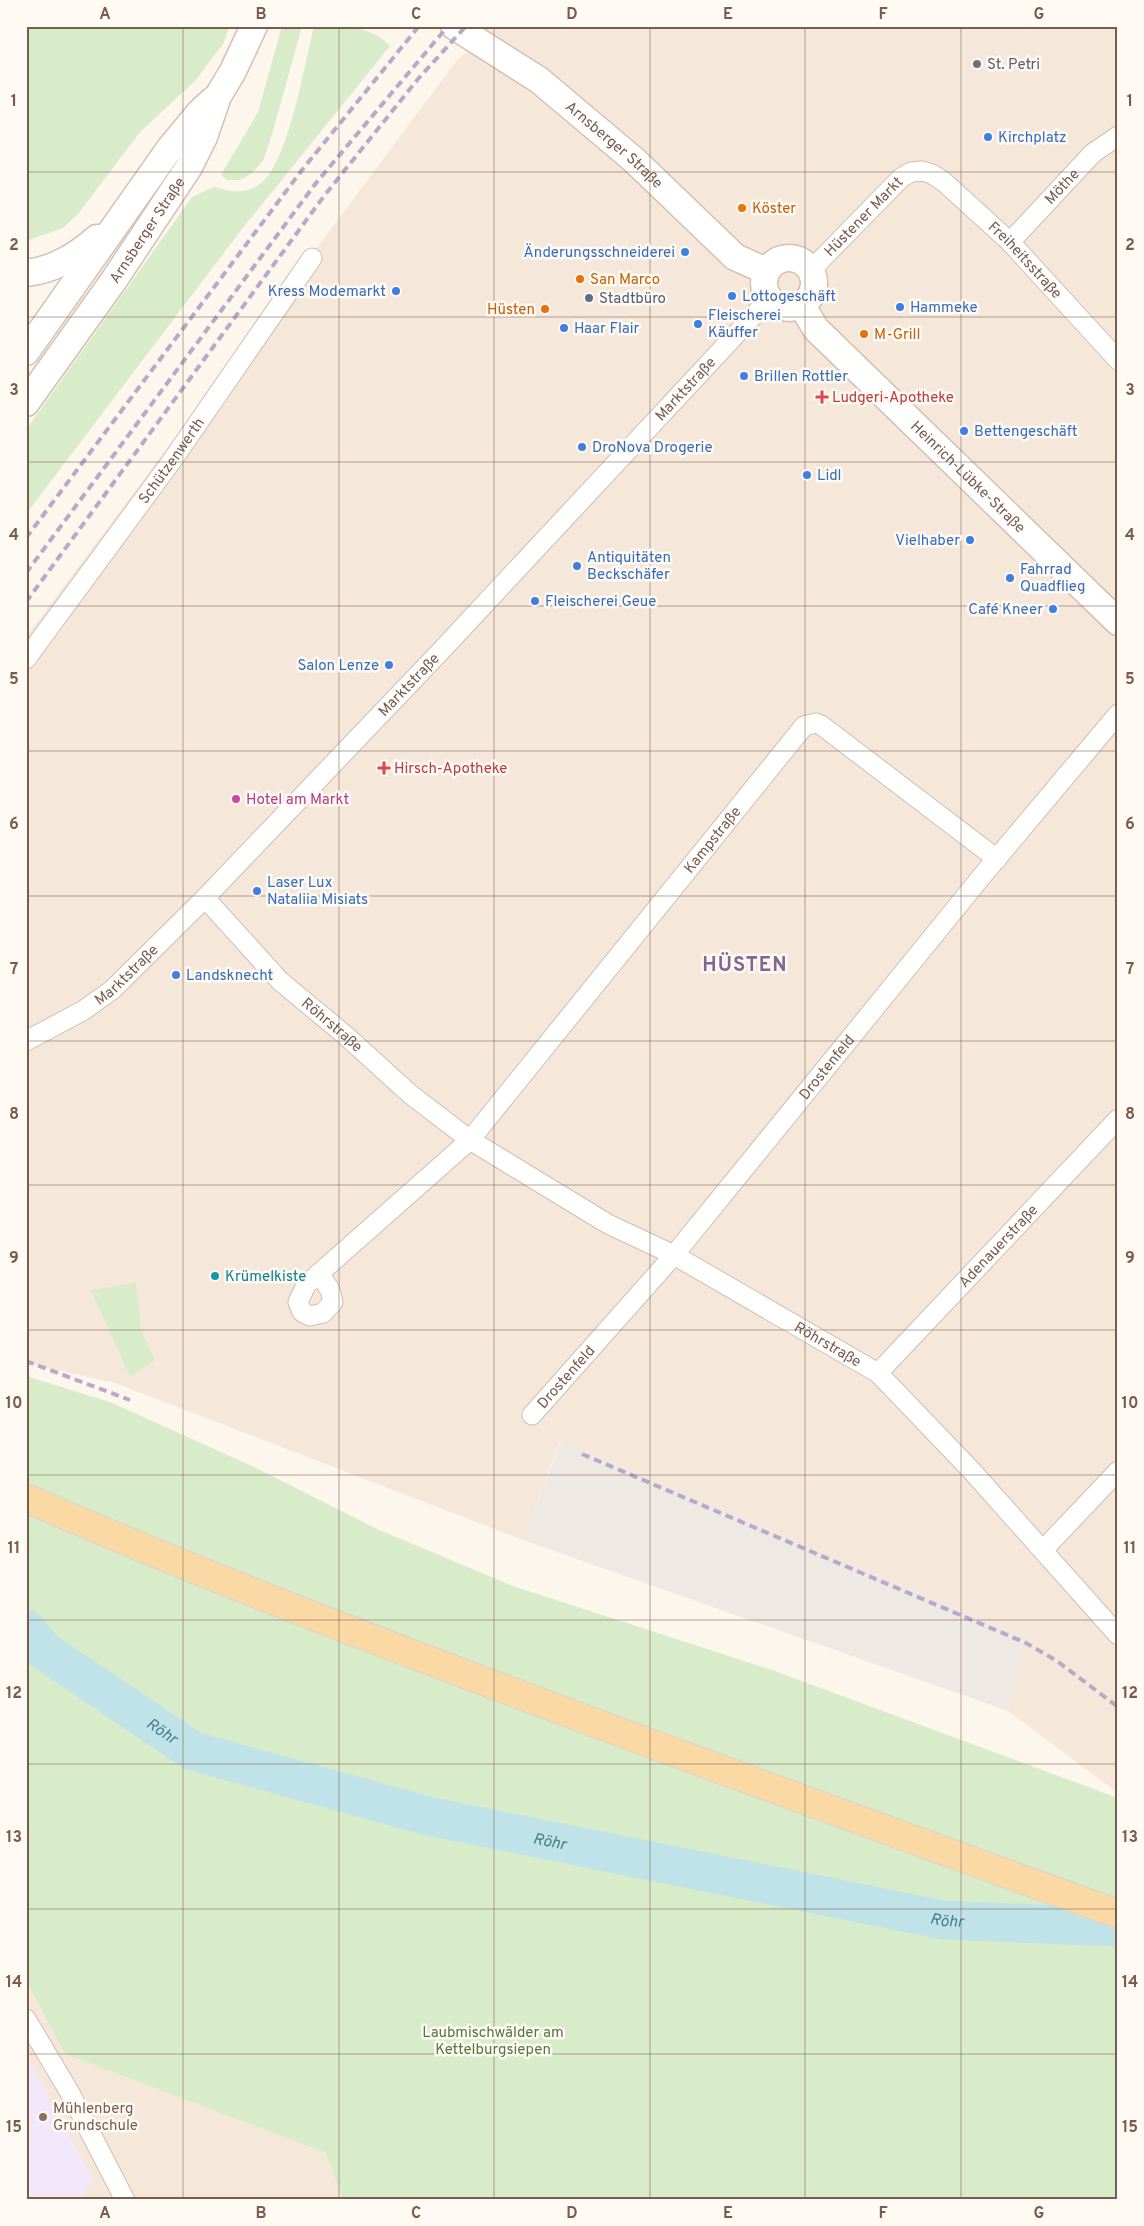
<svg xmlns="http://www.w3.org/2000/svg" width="1144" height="2226" font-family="Overpass,sans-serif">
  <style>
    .residential { fill: #f5e8da }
    .industrial { fill: #efe9e4 }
    .education { fill: #f3e8fa }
    .green { fill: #d8ecc9 }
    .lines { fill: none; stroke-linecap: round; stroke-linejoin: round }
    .river { stroke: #bfe3e8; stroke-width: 39 }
    .street-casing { stroke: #d1beb0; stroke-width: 21 }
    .secondary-casing { stroke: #d6c0b0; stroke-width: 29 }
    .primary-casing { stroke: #dad1cd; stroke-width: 30 }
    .street { stroke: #fff; stroke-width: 19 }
    .secondary { stroke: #fff; stroke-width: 26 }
    .primary { stroke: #fbd9a5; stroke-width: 28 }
    .rail { stroke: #b9a8c9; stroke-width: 4; stroke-dasharray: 8 5; stroke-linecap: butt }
    .grid { fill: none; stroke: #7a5c4d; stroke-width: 1; stroke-opacity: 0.55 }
    .worship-dot { fill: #6b7280; stroke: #fffaf3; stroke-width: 2 }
    .shop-dot { fill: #3f7fe0; stroke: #fffaf3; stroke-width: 2 }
    .food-dot { fill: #e8710a; stroke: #fffaf3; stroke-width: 2 }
    .service-dot { fill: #5c6f8a; stroke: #fffaf3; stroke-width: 2 }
    .health-dot { fill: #e0444e; stroke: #fffaf3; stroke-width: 2 }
    .hotel-dot { fill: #d1479c; stroke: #fffaf3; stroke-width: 2 }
    .culture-dot { fill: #0f9aa8; stroke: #fffaf3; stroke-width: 2 }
    .education-dot { fill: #8d6e63; stroke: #fffaf3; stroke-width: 2 }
    .labels { text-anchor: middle; stroke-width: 5; stroke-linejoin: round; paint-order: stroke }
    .worship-label { font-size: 15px; fill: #5b616d; stroke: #fffaf3; text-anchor: start }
    .shop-label { font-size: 15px; fill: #366cbe; stroke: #fffaf3; text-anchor: start }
    .street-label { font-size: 15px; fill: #7a5c4d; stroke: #fffaf3 }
    .food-label { font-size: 15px; fill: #c56008; stroke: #fffaf3; text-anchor: start }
    .service-label { font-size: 15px; fill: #4e5e75; stroke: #fffaf3; text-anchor: start }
    .health-label { font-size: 15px; fill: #be3a42; stroke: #fffaf3; text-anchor: start }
    .hotel-label { font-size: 15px; fill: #b23c85; stroke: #fffaf3; text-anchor: start }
    .culture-label { font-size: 15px; fill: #0d838f; stroke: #fffaf3; text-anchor: start }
    .park-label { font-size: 15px; fill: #537a41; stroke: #fffaf3 }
    .education-label { font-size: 15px; fill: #785e54; stroke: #fffaf3; text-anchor: start }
    .water-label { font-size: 16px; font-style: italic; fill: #437c86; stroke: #fffaf3 }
    .district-label { font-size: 20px; font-weight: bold; letter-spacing: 1px; fill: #846695; stroke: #fffaf3 }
    .neatline { fill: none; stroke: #7a5c4d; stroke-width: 2 }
    .grid-label { font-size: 16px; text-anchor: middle; font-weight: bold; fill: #7a5c4d }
  </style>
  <rect width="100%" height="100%" fill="#fdf6ec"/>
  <path class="residential" d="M 487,26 L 1118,26 L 1118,1793 L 1008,1711 L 1026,1638 L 560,1441 L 523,1540 L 115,1383 L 26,1363 L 26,637 L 457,60 L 470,50 Z
    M 26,1981 L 65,2054 L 326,2153 L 343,2200 L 26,2200 Z"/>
  <path class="industrial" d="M 561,1441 L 1027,1638 L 1008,1711 L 523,1540 Z"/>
  <path class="education" d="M 26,2055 L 93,2179 L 81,2200 L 26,2200 Z"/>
  <path class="green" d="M 26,26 L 230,26 L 223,44 L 195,81 L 140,132 L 78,214 L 63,228 L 26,241 Z
    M 282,26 L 302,26 L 273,131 L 263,161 L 252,173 L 240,180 L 227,180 L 221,175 L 258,112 Z
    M 314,26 C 342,26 369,24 390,46 L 242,229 L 26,514 L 26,430 L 192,197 L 214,187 C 230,192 247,195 261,183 C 289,161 305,62 314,26 Z
    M 136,1283 L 141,1330 L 155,1360 L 130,1377 L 91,1290 Z
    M 26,1376 L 110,1402 L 254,1467 L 377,1529 L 513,1586 L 772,1670 L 1118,1798 L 1118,2200 L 343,2200 L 326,2153 L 65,2054 L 26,1981 Z"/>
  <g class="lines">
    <path class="river" id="s1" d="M 26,1629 L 43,1650 L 193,1751 L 428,1816 L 943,1920 L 1118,1927"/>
    <defs>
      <g id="street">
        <path id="s2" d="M 1010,242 L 1093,153 L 1118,136"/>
        <path id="s3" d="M 811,270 L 901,178 L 911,172 L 922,171 L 932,174 L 944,182 L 1010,242 L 1118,360"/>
        <path id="s4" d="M 26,659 L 171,462 L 312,258"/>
        <path id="s5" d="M 205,898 L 280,981 L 345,1035 L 410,1094 L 470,1140 L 608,1224 L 674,1255 L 878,1373 L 971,1470 L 1118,1635"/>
        <path id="s6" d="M 26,1041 L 84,1010 L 112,990 L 205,898 L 438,654 L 769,299"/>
        <path id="s7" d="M 319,1273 L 330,1290 L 333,1302 L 323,1313 L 310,1316 L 302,1312 L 298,1302 L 306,1285 L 470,1140 L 804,726 L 816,723 L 821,725 L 997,859"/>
        <path id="s8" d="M 878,1373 L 1118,1119"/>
        <path id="s9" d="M 532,1415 L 674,1255 L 982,876 L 1118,714"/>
        <path d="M 1043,1550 L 1118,1471"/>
        <path d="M 26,2019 L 70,2093 L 125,2200"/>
      </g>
      <g id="secondary">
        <path id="s10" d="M 454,26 L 539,80 L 634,160 L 735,257 L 766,271"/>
        <circle cx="789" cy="283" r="25"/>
        <path d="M 26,273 C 54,270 76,256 97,238"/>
        <path id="s11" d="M 802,306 L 816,329 L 1118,622"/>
        <path d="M 26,352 L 170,148 L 199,113 L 213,100"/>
        <path id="s12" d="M 26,403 L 114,280 L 189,167 L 204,137 L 218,96 L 233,71 L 254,26"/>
      </g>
      <path id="primary" d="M 26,1498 C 178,1565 334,1625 489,1683 C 698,1762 908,1838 1118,1914"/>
    </defs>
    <use href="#street" class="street-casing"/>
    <use href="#secondary" class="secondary-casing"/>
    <use href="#primary" class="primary-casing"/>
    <use href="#street" class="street"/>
    <use href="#secondary" class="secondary"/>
    <use href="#primary" class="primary"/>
    <path class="rail" d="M 26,538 L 302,170 L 419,26
      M 26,573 L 316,183 L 448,26
      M 26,602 L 324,196 L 418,79 L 466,26
      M 26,1361 L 130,1400
      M 582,1454 L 1026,1643 L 1057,1661 L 1118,1707"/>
  </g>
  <path class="grid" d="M 183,26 L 183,2200M 339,26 L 339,2200M 494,26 L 494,2200M 650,26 L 650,2200M 805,26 L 805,2200M 961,26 L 961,2200M 26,172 L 1118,172M 26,317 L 1118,317M 26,462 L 1118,462M 26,606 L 1118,606M 26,751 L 1118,751M 26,896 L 1118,896M 26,1041 L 1118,1041M 26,1185 L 1118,1185M 26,1330 L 1118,1330M 26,1475 L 1118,1475M 26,1620 L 1118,1620M 26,1764 L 1118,1764M 26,1909 L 1118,1909M 26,2054 L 1118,2054"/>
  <circle class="worship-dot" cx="977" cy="64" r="5"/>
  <g class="shop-dot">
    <circle cx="988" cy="137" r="5"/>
    <circle cx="685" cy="252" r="5"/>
    <circle cx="396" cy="291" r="5"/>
    <circle cx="732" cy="296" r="5"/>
    <circle cx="900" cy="307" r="5"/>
    <circle cx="698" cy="324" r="5"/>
    <circle cx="564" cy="328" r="5"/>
    <circle cx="744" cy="376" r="5"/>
    <circle cx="964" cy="431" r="5"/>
    <circle cx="582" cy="447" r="5"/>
    <circle cx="807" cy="475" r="5"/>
    <circle cx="970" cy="540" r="5"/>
    <circle cx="577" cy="566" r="5"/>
    <circle cx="1010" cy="578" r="5"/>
    <circle cx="535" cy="601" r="5"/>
    <circle cx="1053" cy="609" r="5"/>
    <circle cx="389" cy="665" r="5"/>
    <circle cx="257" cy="891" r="5"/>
    <circle cx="176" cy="975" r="5"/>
  </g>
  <g class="food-dot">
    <circle cx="742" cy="208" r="5"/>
    <circle cx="580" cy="279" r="5"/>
    <circle cx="545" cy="309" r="5"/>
    <circle cx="864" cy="334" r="5"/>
  </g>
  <circle class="service-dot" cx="589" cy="298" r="5"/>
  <g class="health-dot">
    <path d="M819.5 389.5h5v5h5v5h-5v5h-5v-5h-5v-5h5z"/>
    <path d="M381.5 760.5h5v5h5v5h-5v5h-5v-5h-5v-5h5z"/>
  </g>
  <circle class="hotel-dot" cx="236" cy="799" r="5"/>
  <circle class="culture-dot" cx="215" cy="1276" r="5"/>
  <circle class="education-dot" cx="43" cy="2117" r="5"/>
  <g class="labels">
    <g class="worship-label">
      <text x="987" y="69">St. Petri</text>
    </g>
    <g class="shop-label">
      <text x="998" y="142">Kirchplatz</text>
      <text x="675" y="257" text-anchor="end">Änderungsschneiderei</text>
      <text x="386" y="296" text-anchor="end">Kress Modemarkt</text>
      <text x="742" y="301">Lottogeschäft</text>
      <text x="910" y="312">Hammeke</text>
      <text x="708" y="320">Fleischerei<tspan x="708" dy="17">Käuffer</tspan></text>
      <text x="574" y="333">Haar Flair</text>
      <text x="754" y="381">Brillen Rottler</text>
      <text x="974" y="436">Bettengeschäft</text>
      <text x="592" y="452">DroNova Drogerie</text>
      <text x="817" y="480">Lidl</text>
      <text x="960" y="545" text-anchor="end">Vielhaber</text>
      <text x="587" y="562">Antiquitäten<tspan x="587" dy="17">Beckschäfer</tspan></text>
      <text x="1020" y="574">Fahrrad<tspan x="1020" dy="17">Quadflieg</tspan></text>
      <text x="545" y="606">Fleischerei Geue</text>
      <text x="1043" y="614" text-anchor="end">Café Kneer</text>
      <text x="379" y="670" text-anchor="end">Salon Lenze</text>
      <text x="267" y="887">Laser Lux<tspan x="267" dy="17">Nataliia Misiats</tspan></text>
      <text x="186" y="980">Landsknecht</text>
    </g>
    <g class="street-label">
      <text dy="5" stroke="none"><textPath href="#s10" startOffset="200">Arnsberger Straße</textPath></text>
      <text dy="5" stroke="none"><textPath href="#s2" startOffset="76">Möthe</textPath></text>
      <text dy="5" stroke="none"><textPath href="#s3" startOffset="75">Hüstener Markt</textPath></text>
      <text dy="5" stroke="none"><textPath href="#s12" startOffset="211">Arnsberger Straße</textPath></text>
      <text dy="5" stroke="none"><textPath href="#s3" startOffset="289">Freiheitsstraße</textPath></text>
      <text dy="5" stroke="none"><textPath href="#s6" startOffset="931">Marktstraße</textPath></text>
      <text dy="5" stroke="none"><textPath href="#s4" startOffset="246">Schützenwerth</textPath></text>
      <text dy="5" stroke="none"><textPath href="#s11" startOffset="239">Heinrich-Lübke-Straße</textPath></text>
      <text dy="5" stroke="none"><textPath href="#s6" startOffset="526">Marktstraße</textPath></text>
      <text dy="5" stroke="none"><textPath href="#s7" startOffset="704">Kampstraße</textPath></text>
      <text dy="5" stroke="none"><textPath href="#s6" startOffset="121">Marktstraße</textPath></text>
      <text dy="5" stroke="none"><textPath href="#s5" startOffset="180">Röhrstraße</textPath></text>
      <text dy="5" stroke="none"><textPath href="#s9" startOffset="456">Drostenfeld</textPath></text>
      <text dy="5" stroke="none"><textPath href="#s8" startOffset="175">Adenauerstraße</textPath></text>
      <text dy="5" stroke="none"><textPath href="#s5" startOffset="772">Röhrstraße</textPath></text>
      <text dy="5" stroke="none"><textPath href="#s9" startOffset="51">Drostenfeld</textPath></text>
    </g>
    <g class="food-label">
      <text x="752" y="213">Köster</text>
      <text x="590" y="284">San Marco</text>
      <text x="535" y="314" text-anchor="end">Hüsten</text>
      <text x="874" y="339">M-Grill</text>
    </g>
    <g class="service-label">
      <text x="599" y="303">Stadtbüro</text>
    </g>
    <g class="health-label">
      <text x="832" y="402">Ludgeri-Apotheke</text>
      <text x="394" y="773">Hirsch-Apotheke</text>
    </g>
    <g class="hotel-label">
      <text x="246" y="804">Hotel am Markt</text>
    </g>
    <g class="culture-label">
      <text x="225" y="1281">Krümelkiste</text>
    </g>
    <g class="park-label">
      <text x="493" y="2037">Laubmischwälder am<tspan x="493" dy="17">Kettelburgsiepen</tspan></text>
    </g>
    <g class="education-label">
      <text x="53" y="2113">Mühlenberg<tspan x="53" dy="17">Grundschule</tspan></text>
    </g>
    <g class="water-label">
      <text dy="6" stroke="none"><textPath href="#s1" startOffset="171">Röhr</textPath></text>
      <text dy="6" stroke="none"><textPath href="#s1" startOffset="576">Röhr</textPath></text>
      <text dy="6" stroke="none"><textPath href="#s1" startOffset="981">Röhr</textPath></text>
    </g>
    <g class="district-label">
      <text x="745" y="971">HÜSTEN</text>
    </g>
  </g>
  <rect width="1144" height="2226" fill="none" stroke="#fffaf3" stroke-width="55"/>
  <rect x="28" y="28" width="1088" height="2170" class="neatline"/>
  <g class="grid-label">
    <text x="105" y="19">A</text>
    <text x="261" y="19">B</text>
    <text x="416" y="19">C</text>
    <text x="572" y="19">D</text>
    <text x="728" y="19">E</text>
    <text x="883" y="19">F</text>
    <text x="1039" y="19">G</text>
    <text x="14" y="106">1</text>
    <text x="1130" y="106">1</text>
    <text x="14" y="250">2</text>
    <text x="1130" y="250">2</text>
    <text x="14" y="395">3</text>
    <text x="1130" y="395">3</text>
    <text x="14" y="540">4</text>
    <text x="1130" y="540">4</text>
    <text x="14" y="684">5</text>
    <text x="1130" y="684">5</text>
    <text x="14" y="829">6</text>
    <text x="1130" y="829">6</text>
    <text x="14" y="974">7</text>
    <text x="1130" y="974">7</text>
    <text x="14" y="1119">8</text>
    <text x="1130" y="1119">8</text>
    <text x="14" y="1263">9</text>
    <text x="1130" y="1263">9</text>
    <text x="14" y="1408">10</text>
    <text x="1130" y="1408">10</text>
    <text x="14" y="1553">11</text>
    <text x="1130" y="1553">11</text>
    <text x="14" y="1698">12</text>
    <text x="1130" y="1698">12</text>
    <text x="14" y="1842">13</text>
    <text x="1130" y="1842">13</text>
    <text x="14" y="1987">14</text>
    <text x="1130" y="1987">14</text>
    <text x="14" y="2132">15</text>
    <text x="1130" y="2132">15</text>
    <text x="105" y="2218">A</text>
    <text x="261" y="2218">B</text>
    <text x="416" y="2218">C</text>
    <text x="572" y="2218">D</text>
    <text x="728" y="2218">E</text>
    <text x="883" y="2218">F</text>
    <text x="1039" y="2218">G</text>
  </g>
</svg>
